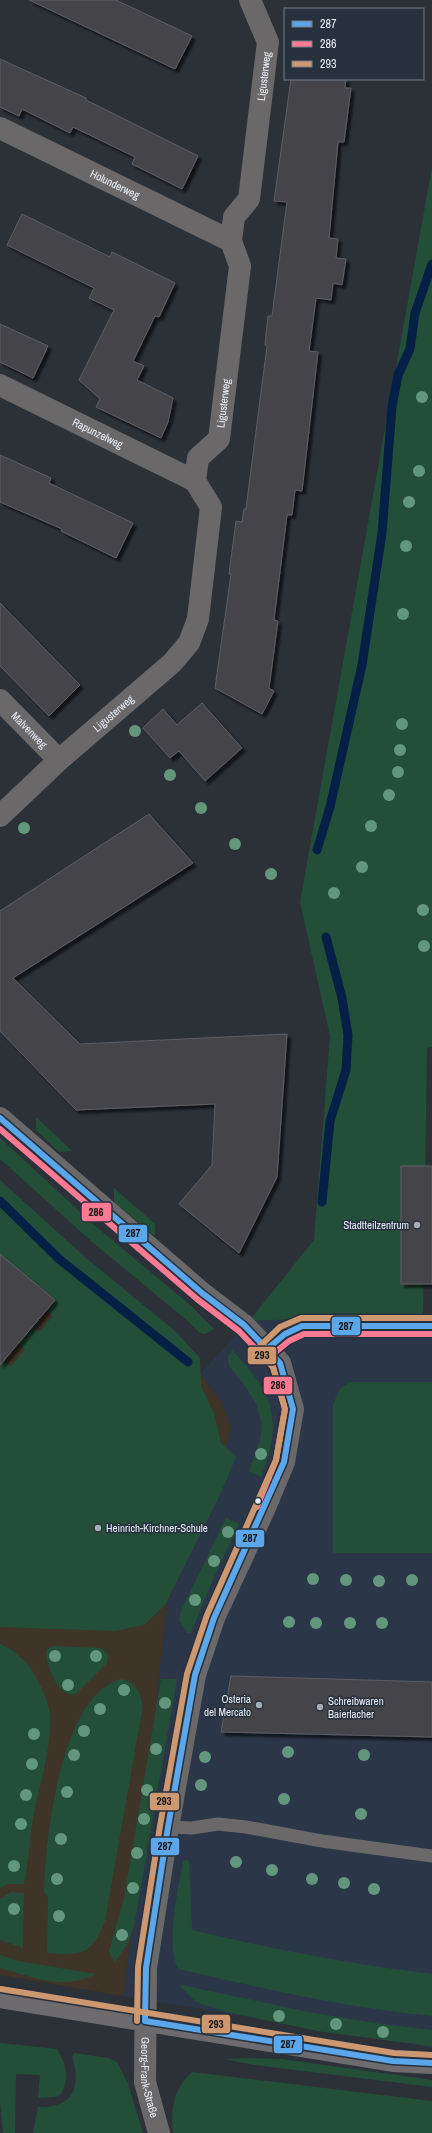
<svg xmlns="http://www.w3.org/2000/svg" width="432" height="2133" font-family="'Archivo Narrow',sans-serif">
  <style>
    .built { fill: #2b3748 }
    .education { fill: #3e3428 }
    .green { fill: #234f39 }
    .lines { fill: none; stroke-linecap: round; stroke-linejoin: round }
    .stream { stroke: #042047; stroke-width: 9 }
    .building { fill: #44444a; stroke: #5e5e64; filter: url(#shadow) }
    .lane { stroke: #6b6869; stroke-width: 13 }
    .street { stroke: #6b6869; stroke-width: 22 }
    .secondary { stroke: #6d6b6d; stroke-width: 22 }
    .bus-1-casing { stroke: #27303d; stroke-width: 9 }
    .bus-2-casing { stroke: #27303d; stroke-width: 9 }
    .bus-3-casing { stroke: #27303d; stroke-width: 9 }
    .bus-1 { stroke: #5aa8eb; stroke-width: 6 }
    .bus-2 { stroke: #fe7a93; stroke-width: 6 }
    .bus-3 { stroke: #cd976f; stroke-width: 6 }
    .tree { fill: #63977d }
    .poi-dot { fill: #a6acb4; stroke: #27303d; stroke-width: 1.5 }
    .bus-dot { fill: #e8eef7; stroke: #27303d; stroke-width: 1.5 }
    .labels { text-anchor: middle; stroke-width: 3; stroke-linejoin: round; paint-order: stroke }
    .street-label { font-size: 11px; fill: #e8eef7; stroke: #27303d }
    .poi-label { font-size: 11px; fill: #e8eef7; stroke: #27303d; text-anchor: end }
    .line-badge { stroke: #27303d; stroke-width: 1.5 }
    .pale-badge-label { font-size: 11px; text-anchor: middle; font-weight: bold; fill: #111 }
  </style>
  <defs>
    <filter id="shadow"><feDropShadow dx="3.5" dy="3.5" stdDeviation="1" flood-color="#0009"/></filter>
  </defs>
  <rect width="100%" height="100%" fill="#2c3138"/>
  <path class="built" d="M 432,1314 L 432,2048 L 124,1996 L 167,1605 L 225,1450 L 222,1402 L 200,1374 L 249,1321 Z"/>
  <path class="education" d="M 0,1190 L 200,1374 L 222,1402 L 231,1428 L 225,1450 L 167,1605 L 124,1996 L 0,1975 Z"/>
  <path class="green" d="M 432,167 L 432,1047 L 427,1048 L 423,1314 L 249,1321 L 314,1240 L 330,1036 L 300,902 Z
    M 36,1117 L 72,1151 L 59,1152 L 36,1130 Z
    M 0,1138 L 93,1224 L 190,1305 L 214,1329 L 205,1334 L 200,1333 L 189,1322 L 91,1241 L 0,1159 Z
    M 0,1180 L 86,1258 L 175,1331 L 200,1358 L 201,1386 L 214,1413 L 221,1443 L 236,1457 L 219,1497 L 165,1605 L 144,1625 L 115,1631 L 0,1627 L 0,1363 L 1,1364 L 4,1361 L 11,1366 L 25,1349 L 18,1344 L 33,1327 L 39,1332 L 53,1316 L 47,1310 L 55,1300 L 0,1268 Z
    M 114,1188 L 155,1224 L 155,1236 L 114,1202 Z
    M 232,1350 C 273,1393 284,1419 261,1477 L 249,1471 L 260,1441 L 262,1424 L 256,1404 L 246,1387 L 229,1366 L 228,1356 Z
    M 350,1382 L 432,1382 L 432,1553 L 333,1553 L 333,1404 L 340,1389 Z
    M 226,1518 L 239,1524 L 213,1579 L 191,1633 L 187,1633 L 179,1620 L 181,1611 Z
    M 0,1644 C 18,1652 30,1664 38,1681 C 44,1693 50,1705 50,1719 C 51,1751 39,1786 33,1818 C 29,1840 29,1862 24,1884 L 8,1884 L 0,1888 Z
    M 53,1646 L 101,1648 L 108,1655 L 107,1663 L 77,1693 C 60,1703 43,1660 47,1649 Z
    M 121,1679 C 137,1682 143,1696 142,1711 L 105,1921 C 92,1955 82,1956 47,1953 L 48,1897 L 44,1893 C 45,1841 60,1695 121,1679 Z
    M 161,1679 L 177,1679 L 134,1926 L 128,1943 L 115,1962 L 110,1956 L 109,1951 L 124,1898 Z
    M 187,1860 L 189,1861 L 192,1930 C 271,1949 351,1964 432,1974 L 432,2016 C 344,2007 264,1989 179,1969 C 164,1949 179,1886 183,1861 Z
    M 11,1892 L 24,1893 L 23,1948 L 0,1940 L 0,1899 Z
    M 0,1955 L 18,1961 L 96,1974 C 62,1991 34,1977 0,1968 Z
    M 182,1985 L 308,2012 L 381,2024 L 432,2030 L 432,2046 L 323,2032 L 227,2012 L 196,2002 L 180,1986 Z
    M 0,2043 L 57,2049 C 66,2063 70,2079 61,2094 L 55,2097 L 38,2098 L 40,2075 L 16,2074 L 15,2133 L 3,2133 L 0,2102 Z
    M 74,2053 L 108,2058 L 117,2062 L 128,2084 L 143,2133 L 33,2133 L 38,2107 C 73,2108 82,2088 72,2056 Z
    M 250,2058 L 281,2059 L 432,2080 L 432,2087 L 255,2065 L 224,2059 Z
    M 192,2072 L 432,2101 L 432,2133 L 173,2133 C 170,2109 174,2088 192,2072 Z"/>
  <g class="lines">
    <path class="stream" d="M 317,850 L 330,807 L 362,665 L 382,533 L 392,407 L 398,375 L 410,349 L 415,313 L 432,264
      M 0,1201 L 59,1259 L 188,1362
      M 322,1202 L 330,1121 L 346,1070 L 348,1035 L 342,998 L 326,937"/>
  </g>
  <path class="building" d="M 29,0 L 116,0 L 192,36 L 175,69 Z
    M 0,59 L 86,98 L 86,100 L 198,156 L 182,189 L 132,164 L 135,157 L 73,127 L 70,133 L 22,109 L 19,116 L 0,107 Z
    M 291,79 L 346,79 L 345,88 L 351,88 L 344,142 L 338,142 L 329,238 L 338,239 L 336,258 L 346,259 L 342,285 L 333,283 L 331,300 L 316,298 L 309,351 L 318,352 L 302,491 L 295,490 L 292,515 L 287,515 L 274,620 L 278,621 L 269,688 L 274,691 L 262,714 L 215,688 L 231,574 L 229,574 L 236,521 L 242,522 L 244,509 L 246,509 L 267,346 L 265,345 L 268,316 L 272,316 L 287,202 L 274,201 Z
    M 22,214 L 110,257 L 112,252 L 175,283 L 159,317 L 155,316 L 133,361 L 144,366 L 137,380 L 173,398 L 168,422 L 161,438 L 96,407 L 100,399 L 79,380 L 114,310 L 89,298 L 94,288 L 7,245 Z
    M 0,324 L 48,346 L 33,378 L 0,362 Z
    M 0,455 L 51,478 L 49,483 L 133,523 L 116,558 L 61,531 L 62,529 L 0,502 Z
    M 0,603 L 80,685 L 49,716 L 0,666 Z
    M 202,703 L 242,748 L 205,781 L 179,751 L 170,758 L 143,728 L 163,709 L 177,725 Z
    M 149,814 L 193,863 L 13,978 L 80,1044 L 287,1034 L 277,1177 L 239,1253 L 179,1204 L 212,1165 L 215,1104 L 76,1110 L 0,1031 L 0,911 Z
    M 401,1166 L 432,1166 L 432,1284 L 401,1284 Z
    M 0,1254 L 55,1300 L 0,1365 Z
    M 231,1676 L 432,1682 L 432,1737 L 221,1732 Z"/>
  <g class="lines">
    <path class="lane" d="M 168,1827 L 192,1828 L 218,1824 L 246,1827 L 322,1841 L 432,1856"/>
    <g class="street">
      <path id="s1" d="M 0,128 L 231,241"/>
      <path id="s2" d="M 0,385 L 195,481"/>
      <path id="s3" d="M 0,700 L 59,760"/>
      <path id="s4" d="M 0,816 L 59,760 L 172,663 L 189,643 L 198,619 L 211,507 L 195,481 L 198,458 L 219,439 L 240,266 L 231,241 L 234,217 L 249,199 L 268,42 L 250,0"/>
      <path id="s5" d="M 0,1118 L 202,1293 L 244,1325 L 280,1363 L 293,1409 L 284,1462 L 264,1510 L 214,1618 L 195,1675 L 168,1827 L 146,1968 L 145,2082 L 159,2133"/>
      <path d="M 267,1349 L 285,1334 L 302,1326 L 432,1326"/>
    </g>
    <path class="secondary" d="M 0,1997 L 393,2061 L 432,2063"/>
    <defs>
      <path id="bus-1" d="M 0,1118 L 202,1293 L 244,1325 L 280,1363 L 293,1409 L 284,1462 L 214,1618 L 195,1675 L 168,1827 L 146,1968 L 145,2021
        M 267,1349 L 285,1334 L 302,1326 L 432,1326
        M 145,2021 L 393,2061 L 432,2063"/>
      <path id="bus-2" d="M 0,1129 L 197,1299 L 239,1331 L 273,1367 L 285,1409 L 276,1460 L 257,1507
        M 272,1355 L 289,1341 L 304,1334 L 432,1334"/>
      <path id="bus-3" d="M 1,1989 L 394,2053 L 432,2055
        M 137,2021 L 138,1967 L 160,1826 L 187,1674 L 207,1615 L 276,1460 L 285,1409 L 273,1367 L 260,1353 L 260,1346 L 280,1327 L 301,1318 L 432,1318"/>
    </defs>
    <use href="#bus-1" class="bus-1-casing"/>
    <use href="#bus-2" class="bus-2-casing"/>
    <use href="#bus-3" class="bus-3-casing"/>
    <use href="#bus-1" class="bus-1"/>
    <use href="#bus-2" class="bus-2"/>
    <use href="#bus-3" class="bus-3"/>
  </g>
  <g class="tree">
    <circle cx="422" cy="397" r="6"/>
    <circle cx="419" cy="471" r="6"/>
    <circle cx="409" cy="502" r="6"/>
    <circle cx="406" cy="546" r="6"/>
    <circle cx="403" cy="614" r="6"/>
    <circle cx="402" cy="724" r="6"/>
    <circle cx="135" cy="731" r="6"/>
    <circle cx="400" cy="750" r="6"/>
    <circle cx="398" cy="772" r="6"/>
    <circle cx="170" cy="775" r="6"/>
    <circle cx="389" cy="795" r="6"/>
    <circle cx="201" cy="808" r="6"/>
    <circle cx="371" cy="826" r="6"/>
    <circle cx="24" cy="828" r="6"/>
    <circle cx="235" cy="844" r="6"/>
    <circle cx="362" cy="867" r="6"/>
    <circle cx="271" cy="874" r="6"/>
    <circle cx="334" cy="893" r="6"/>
    <circle cx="423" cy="910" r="6"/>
    <circle cx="424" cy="946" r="6"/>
    <circle cx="261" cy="1454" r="6"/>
    <circle cx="228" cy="1532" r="6"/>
    <circle cx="214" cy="1561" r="6"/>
    <circle cx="313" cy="1579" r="6"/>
    <circle cx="346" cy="1580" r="6"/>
    <circle cx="412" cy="1580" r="6"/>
    <circle cx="379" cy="1581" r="6"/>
    <circle cx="195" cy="1600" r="6"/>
    <circle cx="289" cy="1622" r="6"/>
    <circle cx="316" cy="1623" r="6"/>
    <circle cx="350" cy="1623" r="6"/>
    <circle cx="382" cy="1623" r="6"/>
    <circle cx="55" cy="1656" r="6"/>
    <circle cx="96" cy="1656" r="6"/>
    <circle cx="68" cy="1685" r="6"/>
    <circle cx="124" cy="1690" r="6"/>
    <circle cx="165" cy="1703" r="6"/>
    <circle cx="100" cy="1709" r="6"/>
    <circle cx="84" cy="1731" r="6"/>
    <circle cx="34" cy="1734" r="6"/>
    <circle cx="156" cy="1749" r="6"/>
    <circle cx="288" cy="1752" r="6"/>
    <circle cx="74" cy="1755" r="6"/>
    <circle cx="364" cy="1755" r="6"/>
    <circle cx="205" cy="1757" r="6"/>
    <circle cx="32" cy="1764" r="6"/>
    <circle cx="201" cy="1785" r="6"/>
    <circle cx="147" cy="1790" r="6"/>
    <circle cx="67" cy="1792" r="6"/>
    <circle cx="26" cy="1795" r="6"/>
    <circle cx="284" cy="1799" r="6"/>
    <circle cx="361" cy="1814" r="6"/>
    <circle cx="144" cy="1819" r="6"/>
    <circle cx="21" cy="1824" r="6"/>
    <circle cx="61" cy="1839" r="6"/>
    <circle cx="137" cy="1853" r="6"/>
    <circle cx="236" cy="1862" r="6"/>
    <circle cx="14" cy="1866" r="6"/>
    <circle cx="272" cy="1870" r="6"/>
    <circle cx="57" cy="1879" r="6"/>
    <circle cx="312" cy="1879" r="6"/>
    <circle cx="344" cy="1883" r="6"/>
    <circle cx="133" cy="1888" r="6"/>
    <circle cx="374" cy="1889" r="6"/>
    <circle cx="14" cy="1909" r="6"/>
    <circle cx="59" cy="1916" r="6"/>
    <circle cx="122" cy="1935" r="6"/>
    <circle cx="279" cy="2016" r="6"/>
    <circle cx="336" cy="2024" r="6"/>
    <circle cx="383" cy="2032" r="6"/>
  </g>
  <g class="poi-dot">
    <circle cx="417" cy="1225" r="4"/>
    <circle cx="98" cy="1528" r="4"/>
    <circle cx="259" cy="1705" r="4"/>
    <circle cx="320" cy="1707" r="4"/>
  </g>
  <circle class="bus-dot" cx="258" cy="1501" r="3.5"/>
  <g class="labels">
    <g class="street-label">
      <text dy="4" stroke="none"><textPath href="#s4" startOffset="849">Ligusterweg</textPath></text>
      <text dy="4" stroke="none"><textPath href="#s1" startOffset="128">Holunderweg</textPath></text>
      <text dy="4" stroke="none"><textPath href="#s4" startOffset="513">Ligusterweg</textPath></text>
      <text dy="4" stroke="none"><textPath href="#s2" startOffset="109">Rapunzelweg</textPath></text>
      <text dy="4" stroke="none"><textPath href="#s4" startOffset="153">Ligusterweg</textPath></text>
      <text dy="4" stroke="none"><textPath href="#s3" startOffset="42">Malvenweg</textPath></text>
      <text dy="4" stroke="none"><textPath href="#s5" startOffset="1112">Georg-Frank-Straße</textPath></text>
    </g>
    <g class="poi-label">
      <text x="409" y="1229">Stadtteilzentrum</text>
      <text x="106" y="1532" text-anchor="start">Heinrich-Kirchner-Schule</text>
      <text x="251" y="1703">Osteria<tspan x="251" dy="13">del Mercato</tspan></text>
      <text x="328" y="1705" text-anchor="start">Schreibwaren<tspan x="328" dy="13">Baierlacher</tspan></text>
    </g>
  </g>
  <g class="line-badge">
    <rect x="81" y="1202" width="31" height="20" rx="4" fill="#fe7a93"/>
    <rect x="118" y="1224" width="30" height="19" rx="4" fill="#5aa8eb"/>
    <rect x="331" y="1316" width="30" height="20" rx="4" fill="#5aa8eb"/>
    <rect x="247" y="1346" width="30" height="19" rx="4" fill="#cd976f"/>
    <rect x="263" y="1376" width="30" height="19" rx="4" fill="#fe7a93"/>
    <rect x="235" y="1529" width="30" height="19" rx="4" fill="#5aa8eb"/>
    <rect x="149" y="1792" width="31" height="19" rx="4" fill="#cd976f"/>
    <rect x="150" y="1837" width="30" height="19" rx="4" fill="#5aa8eb"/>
    <rect x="201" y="2014" width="30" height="20" rx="4" fill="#cd976f"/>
    <rect x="273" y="2035" width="30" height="19" rx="4" fill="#5aa8eb"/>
  </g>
  <g class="pale-badge-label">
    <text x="96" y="1216">286</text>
    <text x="133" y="1237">287</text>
    <text x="346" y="1330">287</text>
    <text x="262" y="1359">293</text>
    <text x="278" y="1389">286</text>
    <text x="250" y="1542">287</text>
    <text x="164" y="1805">293</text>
    <text x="165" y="1850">287</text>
    <text x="216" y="2028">293</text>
    <text x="288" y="2048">287</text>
  </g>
  <rect x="284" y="8" width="140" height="72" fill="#27303d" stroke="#747c87"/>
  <rect x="292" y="21" width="20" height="6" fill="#5aa8eb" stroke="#747c87"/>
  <text x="320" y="28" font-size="12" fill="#e8eef7">287</text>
  <rect x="292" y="41" width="20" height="6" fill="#fe7a93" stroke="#747c87"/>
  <text x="320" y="48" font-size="12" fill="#e8eef7">286</text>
  <rect x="292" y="61" width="20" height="6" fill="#cd976f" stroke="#747c87"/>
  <text x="320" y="68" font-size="12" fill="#e8eef7">293</text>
</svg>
